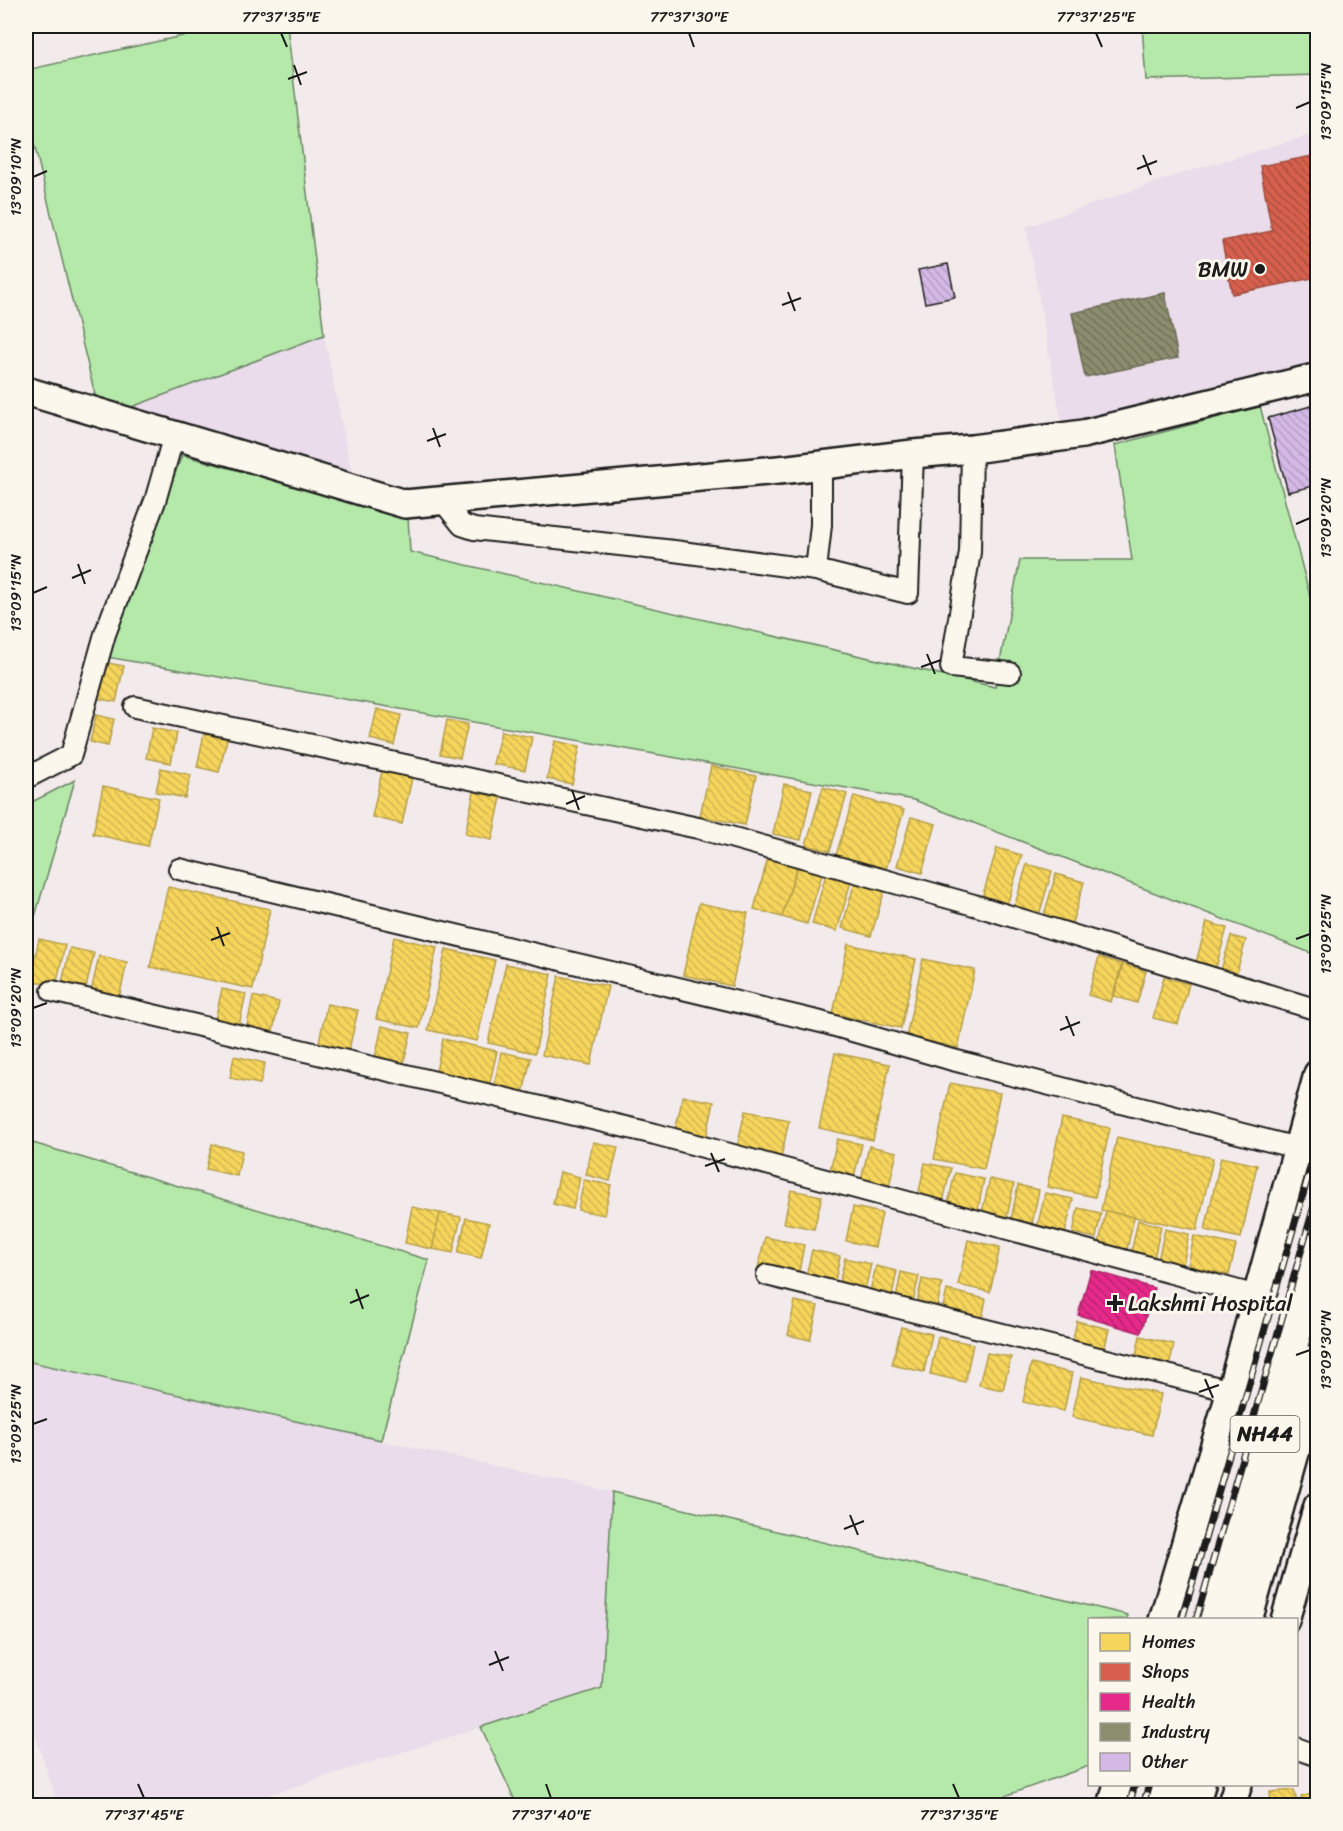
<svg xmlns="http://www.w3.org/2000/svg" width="1343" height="1831" font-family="Sriracha,sans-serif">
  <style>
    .built { fill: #eadcea }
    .grass { fill: #b5e9aa; stroke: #688263; stroke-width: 1.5 }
    .homes { fill: url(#homes-back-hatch); stroke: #b59e49; stroke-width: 1.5 }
    .shops { fill: url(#shops-back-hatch); stroke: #9e4c3e; stroke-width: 1.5 }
    .health { fill: url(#health-back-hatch); stroke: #aa2569; stroke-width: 1.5 }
    .industry { fill: url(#industry-back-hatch); stroke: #6a6a55; stroke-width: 1.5 }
    .building { fill: url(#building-back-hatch); stroke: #1c1c1c; stroke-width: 1.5 }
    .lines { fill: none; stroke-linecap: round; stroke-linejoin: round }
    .street-casing { stroke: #1c1c1c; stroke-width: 24 }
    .secondary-casing { stroke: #1c1c1c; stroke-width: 32 }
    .highway-casing { stroke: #1c1c1c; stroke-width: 38 }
    .street { stroke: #fbf7ec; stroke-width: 20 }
    .secondary { stroke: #fbf7ec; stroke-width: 27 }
    .highway { stroke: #fbf7ec; stroke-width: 33 }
    .rail-casing { stroke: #1c1c1c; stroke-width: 7 }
    .rail { stroke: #fbf7ec; stroke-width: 4.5; stroke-dasharray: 14; stroke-linecap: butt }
    .ticks { fill: none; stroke: #1c1c1c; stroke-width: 2 }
    .poi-dot { fill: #1c1c1c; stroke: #fbf7ec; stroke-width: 2 }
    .labels { text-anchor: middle; stroke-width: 6; stroke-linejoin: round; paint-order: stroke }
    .shield { fill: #fbf7ec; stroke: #5f5e5a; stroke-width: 1.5 }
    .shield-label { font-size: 21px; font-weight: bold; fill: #1c1c1c }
    .poi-label { font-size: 22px; fill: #1c1c1c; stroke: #fbf7ec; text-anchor: end }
    .neatline { fill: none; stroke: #1c1c1c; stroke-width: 2 }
    .ticks-label { font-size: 15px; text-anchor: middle; fill: #1c1c1c }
  </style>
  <defs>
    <pattern id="homes-back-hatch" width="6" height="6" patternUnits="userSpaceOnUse" patternTransform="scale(1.5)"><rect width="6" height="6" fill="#f6d55c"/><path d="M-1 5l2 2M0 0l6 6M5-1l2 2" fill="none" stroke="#d2b64f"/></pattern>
    <pattern id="shops-back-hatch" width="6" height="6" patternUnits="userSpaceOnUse" patternTransform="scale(1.5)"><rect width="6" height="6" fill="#d6604d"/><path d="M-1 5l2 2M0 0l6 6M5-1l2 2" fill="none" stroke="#ad4e3f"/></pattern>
    <pattern id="health-back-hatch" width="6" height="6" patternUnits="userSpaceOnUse" patternTransform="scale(1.5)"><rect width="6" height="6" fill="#e7298a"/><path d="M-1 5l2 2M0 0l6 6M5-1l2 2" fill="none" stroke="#ba2270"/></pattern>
    <pattern id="industry-back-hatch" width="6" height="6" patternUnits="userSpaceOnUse" patternTransform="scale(1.5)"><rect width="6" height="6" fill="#8c8c6e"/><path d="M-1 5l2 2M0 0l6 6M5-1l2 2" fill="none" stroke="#72725a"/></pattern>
    <pattern id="building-back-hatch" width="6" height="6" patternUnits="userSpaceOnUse" patternTransform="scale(1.5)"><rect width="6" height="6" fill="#d4b9e7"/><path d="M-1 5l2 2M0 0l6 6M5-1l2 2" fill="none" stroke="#b59ec6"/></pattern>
  </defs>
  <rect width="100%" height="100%" fill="#f3ebeb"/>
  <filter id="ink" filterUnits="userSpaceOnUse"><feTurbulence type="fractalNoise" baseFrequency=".0167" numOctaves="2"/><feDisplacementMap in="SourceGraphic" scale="12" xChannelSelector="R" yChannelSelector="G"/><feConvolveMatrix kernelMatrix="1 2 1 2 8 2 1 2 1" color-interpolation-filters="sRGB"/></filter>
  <g filter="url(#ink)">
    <path class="built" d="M 1317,133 L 1317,365 L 1062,425 L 1026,227 L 1183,173 Z
      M 324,335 L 352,475 L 129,408 Z
      M 26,1361 L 612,1492 L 602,1688 L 238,1805 L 58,1805 L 26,1706 Z"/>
    <path class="grass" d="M 228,26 L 287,26 L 324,335 L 129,408 L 96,399 L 26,111 L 26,70 Z
      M 1142,26 L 1317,26 L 1317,75 L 1146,80 Z
      M 1260,406 L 1313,608 L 1317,609 L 1318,949 L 1316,955 L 914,800 L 107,657 L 182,455 L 408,517 L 410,552 L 995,687 L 1020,560 L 1132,560 L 1115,445 Z
      M 75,780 L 26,947 L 26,805 Z
      M 26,1141 L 429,1260 L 381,1440 L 26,1361 Z
      M 612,1492 L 1128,1615 L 1127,1619 L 1090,1620 L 1089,1766 L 985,1803 L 984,1805 L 517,1805 L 481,1727 L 602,1688 Z"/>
    <path class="homes" d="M 103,662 L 124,666 L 116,702 L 95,698 Z
      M 377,709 L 401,715 L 394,745 L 370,739 Z
      M 96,715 L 114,719 L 108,746 L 90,742 Z
      M 447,720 L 468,724 L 460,758 L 440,754 Z
      M 152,728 L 177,733 L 171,763 L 146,758 Z
      M 501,731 L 532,737 L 525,770 L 493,764 Z
      M 204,734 L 227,739 L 219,772 L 197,767 Z
      M 555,741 L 580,746 L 572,784 L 547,779 Z
      M 711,766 L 756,776 L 745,825 L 700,816 Z
      M 161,768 L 191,775 L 185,798 L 156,792 Z
      M 382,771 L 412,778 L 402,824 L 372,817 Z
      M 784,784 L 812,790 L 801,840 L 773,834 Z
      M 103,786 L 159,798 L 148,846 L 93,834 Z
      M 823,787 L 847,794 L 830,851 L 806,845 Z
      M 474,792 L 501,798 L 492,840 L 465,834 Z
      M 854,796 L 904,810 L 886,869 L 836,855 Z
      M 911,817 L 936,824 L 922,873 L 897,866 Z
      M 997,848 L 1022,855 L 1007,905 L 982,898 Z
      M 768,857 L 797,866 L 782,917 L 754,909 Z
      M 1027,864 L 1052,871 L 1039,915 L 1014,908 Z
      M 797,867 L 822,874 L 807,924 L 782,917 Z
      M 826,874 L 851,881 L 837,931 L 812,924 Z
      M 1056,874 L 1084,882 L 1072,923 L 1044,915 Z
      M 855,881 L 885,889 L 871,936 L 842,928 Z
      M 168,887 L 270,909 L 253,989 L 150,967 Z
      M 699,903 L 748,913 L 732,986 L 683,975 Z
      M 1207,922 L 1227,928 L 1215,971 L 1195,966 Z
      M 1231,936 L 1246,940 L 1236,975 L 1221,970 Z
      M 394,937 L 437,947 L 419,1028 L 376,1019 Z
      M 39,939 L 65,945 L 56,986 L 30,980 Z
      M 848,944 L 916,959 L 901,1028 L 833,1014 Z
      M 70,948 L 94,953 L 85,992 L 61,987 Z
      M 446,949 L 495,960 L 477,1041 L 428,1030 Z
      M 99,956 L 127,962 L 118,1003 L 90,997 Z
      M 1099,957 L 1122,964 L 1111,1002 L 1088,995 Z
      M 923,959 L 975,970 L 958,1048 L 906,1037 Z
      M 506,964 L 552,974 L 535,1053 L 488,1043 Z
      M 1123,964 L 1146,971 L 1137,1003 L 1114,996 Z
      M 559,976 L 608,986 L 591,1065 L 542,1055 Z
      M 1164,977 L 1189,984 L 1178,1024 L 1153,1018 Z
      M 222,989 L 246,994 L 239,1025 L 215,1020 Z
      M 253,996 L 279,1002 L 272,1036 L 246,1031 Z
      M 327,1004 L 358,1010 L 348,1054 L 318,1047 Z
      M 382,1026 L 411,1033 L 402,1069 L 374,1063 Z
      M 443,1039 L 497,1051 L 488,1091 L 434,1080 Z
      M 501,1052 L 531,1058 L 522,1098 L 493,1091 Z
      M 835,1053 L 890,1064 L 873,1140 L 819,1128 Z
      M 234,1056 L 265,1063 L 260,1084 L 230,1078 Z
      M 950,1083 L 1000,1093 L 984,1169 L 934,1159 Z
      M 683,1096 L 714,1102 L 705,1142 L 674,1135 Z
      M 745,1111 L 789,1120 L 780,1162 L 736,1152 Z
      M 1062,1118 L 1110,1128 L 1095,1197 L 1047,1187 Z
      M 1117,1137 L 1213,1158 L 1197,1230 L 1101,1210 Z
      M 837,1139 L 862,1144 L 853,1181 L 829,1176 Z
      M 593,1142 L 618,1147 L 610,1181 L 586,1175 Z
      M 212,1144 L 242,1151 L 237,1176 L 206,1169 Z
      M 869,1146 L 897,1152 L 888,1191 L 860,1185 Z
      M 1221,1157 L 1257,1165 L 1241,1238 L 1205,1230 Z
      M 925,1163 L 951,1168 L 942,1206 L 917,1201 Z
      M 560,1172 L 580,1177 L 573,1209 L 553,1204 Z
      M 955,1173 L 984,1179 L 977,1214 L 947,1208 Z
      M 990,1179 L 1014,1184 L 1006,1222 L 981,1216 Z
      M 584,1180 L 611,1185 L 604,1215 L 578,1210 Z
      M 1018,1185 L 1039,1190 L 1032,1224 L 1011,1220 Z
      M 791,1190 L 822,1196 L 814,1229 L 784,1223 Z
      M 1045,1193 L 1073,1199 L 1064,1238 L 1036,1233 Z
      M 412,1207 L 440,1213 L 432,1249 L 405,1243 Z
      M 853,1207 L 882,1213 L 875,1247 L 846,1241 Z
      M 1078,1208 L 1101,1213 L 1096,1238 L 1073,1233 Z
      M 1106,1211 L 1134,1217 L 1126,1254 L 1098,1248 Z
      M 440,1213 L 461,1217 L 453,1253 L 432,1249 Z
      M 466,1218 L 489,1223 L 481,1258 L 458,1253 Z
      M 1138,1220 L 1161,1226 L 1153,1263 L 1130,1258 Z
      M 1165,1229 L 1189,1234 L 1182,1270 L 1157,1265 Z
      M 1194,1236 L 1236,1245 L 1229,1275 L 1188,1266 Z
      M 765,1237 L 804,1245 L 798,1277 L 758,1268 Z
      M 968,1240 L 1000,1247 L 990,1292 L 958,1285 Z
      M 812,1250 L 840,1256 L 834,1286 L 805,1280 Z
      M 845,1258 L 871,1264 L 864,1294 L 838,1288 Z
      M 876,1266 L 897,1271 L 891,1300 L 869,1295 Z
      M 901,1272 L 919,1276 L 913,1302 L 896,1299 Z
      M 922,1279 L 942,1283 L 936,1312 L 916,1307 Z
      M 947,1290 L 986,1299 L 981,1324 L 941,1316 Z
      M 795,1301 L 818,1306 L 810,1340 L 788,1335 Z
      M 1077,1321 L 1109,1329 L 1103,1355 L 1071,1348 Z
      M 901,1327 L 932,1334 L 924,1372 L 892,1365 Z
      M 1140,1336 L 1174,1344 L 1168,1372 L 1134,1365 Z
      M 938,1337 L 973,1344 L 965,1382 L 930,1374 Z
      M 987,1353 L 1011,1357 L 1003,1390 L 979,1385 Z
      M 1031,1364 L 1072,1373 L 1064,1411 L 1023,1402 Z
      M 1081,1377 L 1161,1394 L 1152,1435 L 1072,1417 Z
      M 1294,1790 L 1298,1806 L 1271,1806 L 1270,1792 Z
      M 1318,1792 L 1318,1805 L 1302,1806 L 1301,1797 Z"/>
    <path class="shops" d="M 1318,155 L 1318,277 L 1232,294 L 1222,241 L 1272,231 L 1260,166 Z"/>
    <path class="health" d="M 1091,1270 L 1154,1288 L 1141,1333 L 1078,1315 Z"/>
    <path class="industry" d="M 1165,293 L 1178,358 L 1085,377 L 1072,313 Z"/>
    <path class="building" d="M 948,264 L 955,297 L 925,303 L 918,270 Z
      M 1311,406 L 1318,432 L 1318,485 L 1288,492 L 1268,418 Z"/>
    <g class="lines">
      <defs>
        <path id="street" d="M 972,449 L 970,552 L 951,667 L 1010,673
          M 821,465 L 821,525 L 816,570 L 908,593 L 913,454
          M 442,500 L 462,525 L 474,529 L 674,551 L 816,570
          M 135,707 L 698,828 L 974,905 L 1318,1010
          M 26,778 L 71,755 L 105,634 L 155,501 L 174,435
          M 179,869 L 821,1022 L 949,1059 L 1297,1148
          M 52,991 L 655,1134 L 1257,1296
          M 767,1275 L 1231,1391
          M 1296,1748 L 1318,1756"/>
        <path id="secondary" d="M 26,391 L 405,504 L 789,469 L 913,454 L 972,449 L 1083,434 L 1318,377
          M 1163,1620 L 1231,1391 L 1318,1074
          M 1285,1620 L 1318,1506
          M 1112,1806 L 1118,1784
          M 1231,1806 L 1238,1784"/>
        <path id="highway" d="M 1213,1620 L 1318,1249
          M 1245,1620 L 1318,1360
          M 1161,1806 L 1167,1784
          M 1192,1806 L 1198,1784"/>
      </defs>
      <use href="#street" class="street-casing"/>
      <use href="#secondary" class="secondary-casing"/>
      <use href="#highway" class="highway-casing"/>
      <use href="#street" class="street"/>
      <use href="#secondary" class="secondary"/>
      <use href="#highway" class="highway"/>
      <defs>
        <path id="rail" d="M 1182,1620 L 1318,1142
          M 1196,1620 L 1318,1192
          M 1129,1806 L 1135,1784
          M 1143,1806 L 1149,1784"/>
      </defs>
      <use href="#rail" class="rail-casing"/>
      <use href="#rail" class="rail"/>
    </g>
  </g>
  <path class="ticks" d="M 281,33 L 287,47M 689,33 L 694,47M 1096,33 L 1102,47M 294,65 L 301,85M 288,79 L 307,72M 1296,108 L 1310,102M 1143,155 L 1151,175M 1137,169 L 1157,161M 33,177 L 47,171M 788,292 L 795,311M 782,305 L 801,298M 433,428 L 440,447M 427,441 L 446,434M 1296,524 L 1310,518M 78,564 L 85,584M 72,578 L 91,570M 33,593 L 47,587M 927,654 L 935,674M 921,667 L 941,660M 572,790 L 579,810M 566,804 L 585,796M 217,927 L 224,946M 1296,939 L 1310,934M 211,940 L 230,933M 33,1008 L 47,1003M 1066,1016 L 1074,1036M 1060,1030 L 1080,1022M 711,1153 L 719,1172M 705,1166 L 725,1159M 356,1289 L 363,1309M 350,1303 L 369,1295M 1296,1355 L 1310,1350M 1205,1379 L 1213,1398M 1199,1392 L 1219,1385M 33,1424 L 47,1419M 850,1515 L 858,1535M 844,1529 L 864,1521M 495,1651 L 503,1671M 489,1665 L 509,1657M 138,1784 L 144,1798M 546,1784 L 551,1798M 953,1784 L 959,1798"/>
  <g class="poi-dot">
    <circle cx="1260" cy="269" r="6"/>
    <path d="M1112 1294h6v6h6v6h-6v6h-6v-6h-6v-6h6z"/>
  </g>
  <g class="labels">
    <rect class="shield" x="1230.5" y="1416" width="69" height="36" rx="4.5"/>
    <g class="shield-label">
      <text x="1265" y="1441">NH44</text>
    </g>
    <g class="poi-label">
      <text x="1248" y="277">BMW</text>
      <text x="1128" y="1311" text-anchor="start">Lakshmi Hospital</text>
    </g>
  </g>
  <rect width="1343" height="1831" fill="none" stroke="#fbf7ec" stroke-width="66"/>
  <rect x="1088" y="1618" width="210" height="168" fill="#fbf7ec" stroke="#a29f99" stroke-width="1.5"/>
  <rect x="1100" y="1633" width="30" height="18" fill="#f6d55c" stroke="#a29f99" stroke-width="1.5"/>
  <text x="1142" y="1648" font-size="18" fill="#1c1c1c">Homes</text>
  <rect x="1100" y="1663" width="30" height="18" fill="#d6604d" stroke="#a29f99" stroke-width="1.5"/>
  <text x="1142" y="1678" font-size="18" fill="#1c1c1c">Shops</text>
  <rect x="1100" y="1693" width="30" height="18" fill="#e7298a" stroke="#a29f99" stroke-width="1.5"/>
  <text x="1142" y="1708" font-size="18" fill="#1c1c1c">Health</text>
  <rect x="1100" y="1723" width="30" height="18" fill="#8c8c6e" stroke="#a29f99" stroke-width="1.5"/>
  <text x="1142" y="1738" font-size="18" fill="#1c1c1c">Industry</text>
  <rect x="1100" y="1753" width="30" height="18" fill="#d4b9e7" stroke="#a29f99" stroke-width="1.5"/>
  <text x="1142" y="1768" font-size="18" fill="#1c1c1c">Other</text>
  <rect x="33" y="33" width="1277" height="1765" class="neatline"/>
  <g class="ticks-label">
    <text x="281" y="22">77°37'35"E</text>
    <text x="689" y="22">77°37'30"E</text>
    <text x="1096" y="22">77°37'25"E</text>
    <text transform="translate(1326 102) rotate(-90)" y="5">13°09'15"N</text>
    <text transform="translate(16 177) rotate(-90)" y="5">13°09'10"N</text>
    <text transform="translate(1326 518) rotate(-90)" y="5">13°09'20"N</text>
    <text transform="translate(16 593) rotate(-90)" y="5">13°09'15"N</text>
    <text transform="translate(1326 934) rotate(-90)" y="5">13°09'25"N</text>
    <text transform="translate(16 1008) rotate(-90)" y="5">13°09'20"N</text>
    <text transform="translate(1326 1350) rotate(-90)" y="5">13°09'30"N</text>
    <text transform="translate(16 1424) rotate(-90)" y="5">13°09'25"N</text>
    <text x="144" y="1820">77°37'45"E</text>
    <text x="551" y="1820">77°37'40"E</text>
    <text x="959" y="1820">77°37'35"E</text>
  </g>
</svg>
